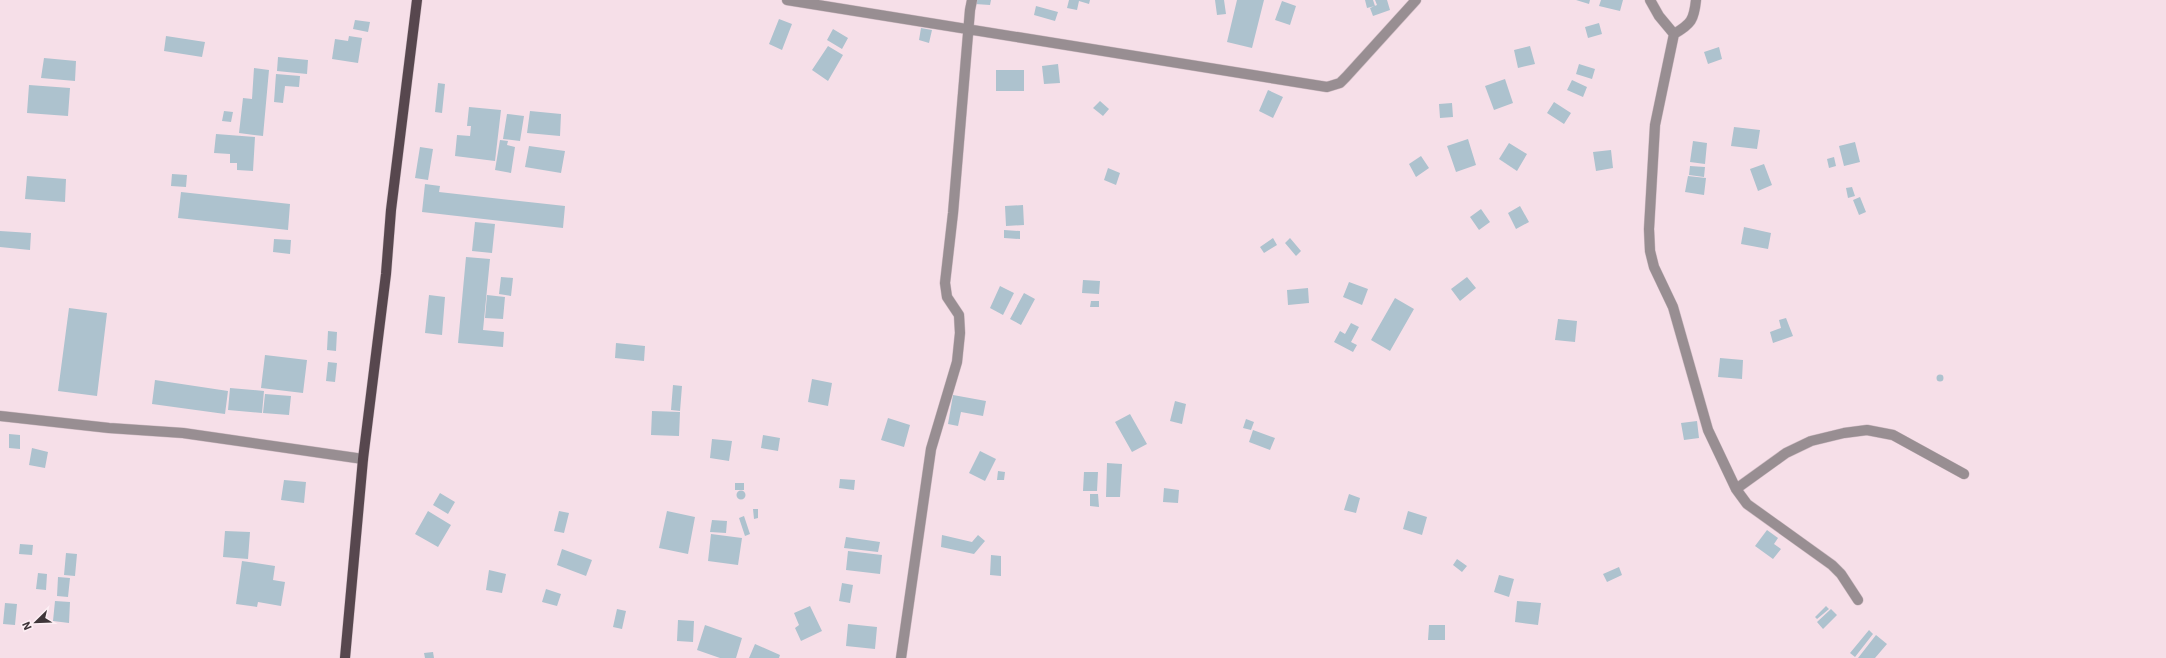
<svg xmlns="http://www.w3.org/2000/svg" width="2166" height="658" font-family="'IBM Plex Sans',sans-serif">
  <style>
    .building { fill: #adc2ce }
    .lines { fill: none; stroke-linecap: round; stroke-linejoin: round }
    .minor-casing { stroke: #d1bdc5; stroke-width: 11 }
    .major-casing { stroke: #d1bdc5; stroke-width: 11 }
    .minor { stroke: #988e92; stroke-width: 10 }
    .major { stroke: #57474e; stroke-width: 10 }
  </style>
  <rect width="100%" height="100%" fill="#f6dfe8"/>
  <path class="building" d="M 976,0 L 991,0 L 990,5 L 975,4 Z
    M 1069,0 L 1090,0 L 1089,4 L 1079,1 L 1077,10 L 1067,8 Z
    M 1215,0 L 1224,0 L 1226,14 L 1217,15 Z
    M 1237,0 L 1264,0 L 1252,48 L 1227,42 Z
    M 1365,0 L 1373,0 L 1375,6 L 1367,8 Z
    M 1375,0 L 1387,0 L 1390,10 L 1373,16 L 1370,8 L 1377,5 Z
    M 1576,0 L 1590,0 L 1589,4 Z
    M 1601,0 L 1623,0 L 1620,11 L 1599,6 Z
    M 1282,1 L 1296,6 L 1290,25 L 1275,20 Z
    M 1036,6 L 1058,12 L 1055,21 L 1034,15 Z
    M 779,19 L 792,24 L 782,50 L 769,44 Z
    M 355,20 L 370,22 L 368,32 L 353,29 Z
    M 1599,23 L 1602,34 L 1588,38 L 1585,27 Z
    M 921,28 L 932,30 L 929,43 L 919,40 Z
    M 833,29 L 848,38 L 842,49 L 827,40 Z
    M 166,36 L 205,42 L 202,57 L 164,51 Z
    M 349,36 L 362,38 L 358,63 L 332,59 L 335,39 L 348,41 Z
    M 828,46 L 843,55 L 828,81 L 812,70 Z
    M 1530,46 L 1535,64 L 1518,68 L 1514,50 Z
    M 1719,47 L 1722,59 L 1708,64 L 1704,52 Z
    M 278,57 L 308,60 L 307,74 L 277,71 Z
    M 44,58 L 76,61 L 75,81 L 41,78 Z
    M 1058,64 L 1060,83 L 1044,84 L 1042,66 Z
    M 1579,64 L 1595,69 L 1592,79 L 1576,74 Z
    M 254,68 L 269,70 L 263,136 L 239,133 L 243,98 L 252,99 Z
    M 996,70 L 1024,70 L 1024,91 L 996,91 Z
    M 276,74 L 300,76 L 299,87 L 285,86 L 283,103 L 274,102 Z
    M 1505,79 L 1513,103 L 1494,110 L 1485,86 Z
    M 1572,80 L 1587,87 L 1583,97 L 1567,90 Z
    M 438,83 L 445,84 L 442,113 L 435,112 Z
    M 29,85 L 70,88 L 68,116 L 27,113 Z
    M 1268,90 L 1283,97 L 1273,118 L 1259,111 Z
    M 1100,101 L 1109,109 L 1103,116 L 1093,108 Z
    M 1554,102 L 1571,113 L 1564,124 L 1547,113 Z
    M 1452,103 L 1453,117 L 1440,118 L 1439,104 Z
    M 469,107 L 501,110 L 495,161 L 455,156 L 457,135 L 470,136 L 471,126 L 467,126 Z
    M 224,111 L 233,112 L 231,122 L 222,121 Z
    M 530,111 L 561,114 L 560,136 L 527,133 Z
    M 507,114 L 524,116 L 520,141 L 503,139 Z
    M 1734,127 L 1760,130 L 1757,149 L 1731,146 Z
    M 216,134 L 255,137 L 253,171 L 237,170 L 237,163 L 230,163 L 230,154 L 214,153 Z
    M 1468,139 L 1476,165 L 1456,172 L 1447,146 Z
    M 500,140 L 508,141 L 507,145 L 515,147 L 511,173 L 495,170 Z
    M 1693,141 L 1707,143 L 1705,164 L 1690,162 Z
    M 1855,142 L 1860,162 L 1844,166 L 1839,146 Z
    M 1509,143 L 1527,154 L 1517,171 L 1499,159 Z
    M 529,146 L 565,151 L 561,173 L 525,167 Z
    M 420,147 L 433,149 L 428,180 L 415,178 Z
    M 1611,150 L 1613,168 L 1596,171 L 1593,152 Z
    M 1421,156 L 1429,168 L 1416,177 L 1409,164 Z
    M 1834,157 L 1836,166 L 1829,168 L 1827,159 Z
    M 1764,164 L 1772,185 L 1758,191 L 1750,169 Z
    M 1690,166 L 1705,167 L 1704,177 L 1689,175 Z
    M 1108,168 L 1120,173 L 1116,185 L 1104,180 Z
    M 172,174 L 187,175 L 186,187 L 171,186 Z
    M 27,176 L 66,179 L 65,202 L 25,199 Z
    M 1688,176 L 1706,178 L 1704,195 L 1685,192 Z
    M 425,184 L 440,186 L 439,192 L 565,206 L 563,228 L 422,212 Z
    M 1852,187 L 1855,196 L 1848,198 L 1846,188 Z
    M 181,192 L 290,204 L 288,230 L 178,218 Z
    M 1860,197 L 1866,212 L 1859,215 L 1853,200 Z
    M 1023,205 L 1024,225 L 1006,226 L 1005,206 Z
    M 1520,206 L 1529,222 L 1516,229 L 1508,213 Z
    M 1481,209 L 1490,222 L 1479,230 L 1470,217 Z
    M 475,222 L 495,224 L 492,253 L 472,251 Z
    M 1744,227 L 1771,233 L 1768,249 L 1741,244 Z
    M 1004,230 L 1020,231 L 1020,239 L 1004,238 Z
    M 0,231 L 31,233 L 30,250 L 0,247 Z
    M 1273,238 L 1277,245 L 1264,253 L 1260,247 Z
    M 1290,238 L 1301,251 L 1296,256 L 1285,243 Z
    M 274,239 L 291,240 L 290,254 L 273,252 Z
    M 466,257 L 490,259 L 483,330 L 504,332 L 503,347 L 458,343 Z
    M 501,277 L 513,278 L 511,296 L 499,294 Z
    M 1467,277 L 1476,288 L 1460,301 L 1451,289 Z
    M 1083,280 L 1100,281 L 1099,294 L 1082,293 Z
    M 1349,282 L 1368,289 L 1362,305 L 1343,297 Z
    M 1000,286 L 1014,293 L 1003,315 L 990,308 Z
    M 1308,288 L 1309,303 L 1288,305 L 1287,290 Z
    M 1024,293 L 1035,299 L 1021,325 L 1010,319 Z
    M 429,295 L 445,297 L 442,335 L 425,333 Z
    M 487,295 L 505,297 L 503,319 L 485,318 Z
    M 1395,298 L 1414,309 L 1390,351 L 1371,340 Z
    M 1091,301 L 1099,301 L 1099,307 L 1090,307 Z
    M 69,308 L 107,313 L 97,396 L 58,391 Z
    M 1786,318 L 1793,336 L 1773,343 L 1770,332 L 1781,328 L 1779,320 Z
    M 1558,319 L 1577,321 L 1575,342 L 1555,340 Z
    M 1351,323 L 1359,327 L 1351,342 L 1357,345 L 1353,352 L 1334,342 L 1340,331 L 1345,334 Z
    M 328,331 L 337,332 L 336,351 L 327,350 Z
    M 616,343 L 645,346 L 644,361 L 615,358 Z
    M 265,355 L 307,360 L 303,393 L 261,388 Z
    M 1720,358 L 1743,360 L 1742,379 L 1718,377 Z
    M 328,362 L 337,363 L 335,382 L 326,381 Z
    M1936.5 378a3.5 3.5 0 1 1 7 0a3.5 3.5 0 1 1-7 0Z
    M 812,379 L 832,383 L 828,406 L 808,402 Z
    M 155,380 L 228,391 L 225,414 L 152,404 Z
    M 673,385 L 682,386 L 680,411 L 671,410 Z
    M 230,388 L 264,391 L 262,413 L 228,410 Z
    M 265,394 L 291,396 L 289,415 L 263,413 Z
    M 953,395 L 986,401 L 983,416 L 961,412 L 958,426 L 948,424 Z
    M 1175,401 L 1186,404 L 1182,424 L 1170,421 Z
    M 652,411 L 680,412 L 679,436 L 651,435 Z
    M 1130,414 L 1147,444 L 1132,452 L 1115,422 Z
    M 888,418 L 910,425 L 904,447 L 881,440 Z
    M 1246,419 L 1254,422 L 1251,430 L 1243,428 Z
    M 1697,421 L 1699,438 L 1684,440 L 1681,423 Z
    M 1253,430 L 1275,438 L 1270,450 L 1249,442 Z
    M 9,434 L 20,435 L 20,449 L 9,448 Z
    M 763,435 L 780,438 L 778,451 L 761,448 Z
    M 712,439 L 732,441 L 729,461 L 710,458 Z
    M 32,448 L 48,452 L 45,468 L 29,465 Z
    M 980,451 L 996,459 L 985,481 L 969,473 Z
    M 1107,463 L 1122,464 L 1120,497 L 1106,497 Z
    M 998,471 L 1005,472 L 1004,480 L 997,480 Z
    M 1084,472 L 1098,472 L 1097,491 L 1083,491 Z
    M 840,479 L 855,480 L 854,490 L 839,488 Z
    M 284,480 L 306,482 L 304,503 L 281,500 Z
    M 735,483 L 744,483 L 744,490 L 735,490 Z
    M 1164,488 L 1179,490 L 1178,503 L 1163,502 Z
    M736.5 495a4.5 4.5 0 1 1 9 0a4.5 4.5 0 1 1-9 0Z
    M 440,493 L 455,502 L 448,514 L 433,505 Z
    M 1090,494 L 1098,494 L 1099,507 L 1090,506 Z
    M 1349,494 L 1360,498 L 1356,513 L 1344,510 Z
    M 753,509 L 758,509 L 758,518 L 754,519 Z
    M 428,511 L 451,525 L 438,547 L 415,534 Z
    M 559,511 L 569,513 L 564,533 L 554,531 Z
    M 667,511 L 695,517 L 688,554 L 659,548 Z
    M 1408,511 L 1427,517 L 1422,535 L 1403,529 Z
    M 744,516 L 750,534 L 745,536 L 739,518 Z
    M 712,520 L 727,521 L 726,533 L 710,532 Z
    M 1767,530 L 1778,538 L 1774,544 L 1781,549 L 1773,559 L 1755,546 Z
    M 225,531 L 250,532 L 248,559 L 223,557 Z
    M 711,534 L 742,538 L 738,565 L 708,561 Z
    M 942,535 L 972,542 L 978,535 L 985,541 L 974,554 L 941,547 Z
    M 846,537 L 880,542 L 878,552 L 844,548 Z
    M 20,544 L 33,545 L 32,555 L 19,554 Z
    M 562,549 L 592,560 L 586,576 L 557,565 Z
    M 848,551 L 882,555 L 880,574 L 846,570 Z
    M 66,553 L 77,554 L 75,576 L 64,575 Z
    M 991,555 L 1001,556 L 1001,576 L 990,575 Z
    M 1457,559 L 1467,566 L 1462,572 L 1453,565 Z
    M 242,561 L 275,566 L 273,580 L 285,582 L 281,606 L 258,602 L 257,607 L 236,604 Z
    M 1619,567 L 1622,575 L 1607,582 L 1603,574 Z
    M 489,570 L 506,574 L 502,593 L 486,590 Z
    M 38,573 L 47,574 L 46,590 L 36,589 Z
    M 1499,575 L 1514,579 L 1509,597 L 1494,592 Z
    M 58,577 L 70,578 L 68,597 L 57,596 Z
    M 842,583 L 853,585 L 850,603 L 839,601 Z
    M 546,589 L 561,594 L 557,606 L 542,602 Z
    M 55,601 L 70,602 L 69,623 L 53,621 Z
    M 1517,601 L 1541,603 L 1538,625 L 1515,622 Z
    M 5,603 L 17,604 L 15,625 L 3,624 Z
    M 810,606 L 822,631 L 801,641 L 795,628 L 799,625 L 794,613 Z
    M 1826,606 L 1829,609 L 1817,619 L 1815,617 Z
    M 617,609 L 626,611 L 622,629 L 613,627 Z
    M 1831,609 L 1837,615 L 1823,629 L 1817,622 Z
    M 678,620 L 694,621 L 693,642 L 677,641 Z
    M 848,624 L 877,627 L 875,649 L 846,646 Z
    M 705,625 L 742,638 L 736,658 L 720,658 L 697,650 Z
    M 1429,625 L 1445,625 L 1445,640 L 1428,640 Z
    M 1869,630 L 1873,634 L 1855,657 L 1850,653 Z
    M 1876,635 L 1887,644 L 1875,658 L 1858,658 Z
    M 755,644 L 780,655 L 779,658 L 749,658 Z
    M 433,652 L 434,658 L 425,658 L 424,653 Z"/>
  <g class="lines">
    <defs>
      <path id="minor" d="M 787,0 L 1327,87 L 1340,83 L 1346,77 L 1416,0
        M 1650,0 L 1659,16 L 1674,34
        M 1696,0 C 1694,20 1691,24 1674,34 L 1655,125 L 1649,229 L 1650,251 L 1654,267 L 1673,307 L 1708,430 L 1736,489 L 1747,504 L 1832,565 L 1841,574 L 1858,600
        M 0,416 L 109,428 L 183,433 L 363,459
        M 1736,489 L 1786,453 L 1811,441 L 1844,433 L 1867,430 L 1893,435 L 1964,474
        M 901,658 L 931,449 L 957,362 L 960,333 L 959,315 L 947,297 L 945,283 L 953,213 L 970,10 L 972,0"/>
      <path id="major" d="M 345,658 L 363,459 L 386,274 L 391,210 L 417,0"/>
    </defs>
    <use href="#minor" class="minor-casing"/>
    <use href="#major" class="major-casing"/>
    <use href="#minor" class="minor"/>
    <use href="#major" class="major"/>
  </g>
  <g transform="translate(36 622) rotate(247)" stroke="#fdeff4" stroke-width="3" paint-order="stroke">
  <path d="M0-3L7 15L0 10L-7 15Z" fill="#3f3539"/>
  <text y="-6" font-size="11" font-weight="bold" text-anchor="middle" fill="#3f3539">N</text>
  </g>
</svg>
